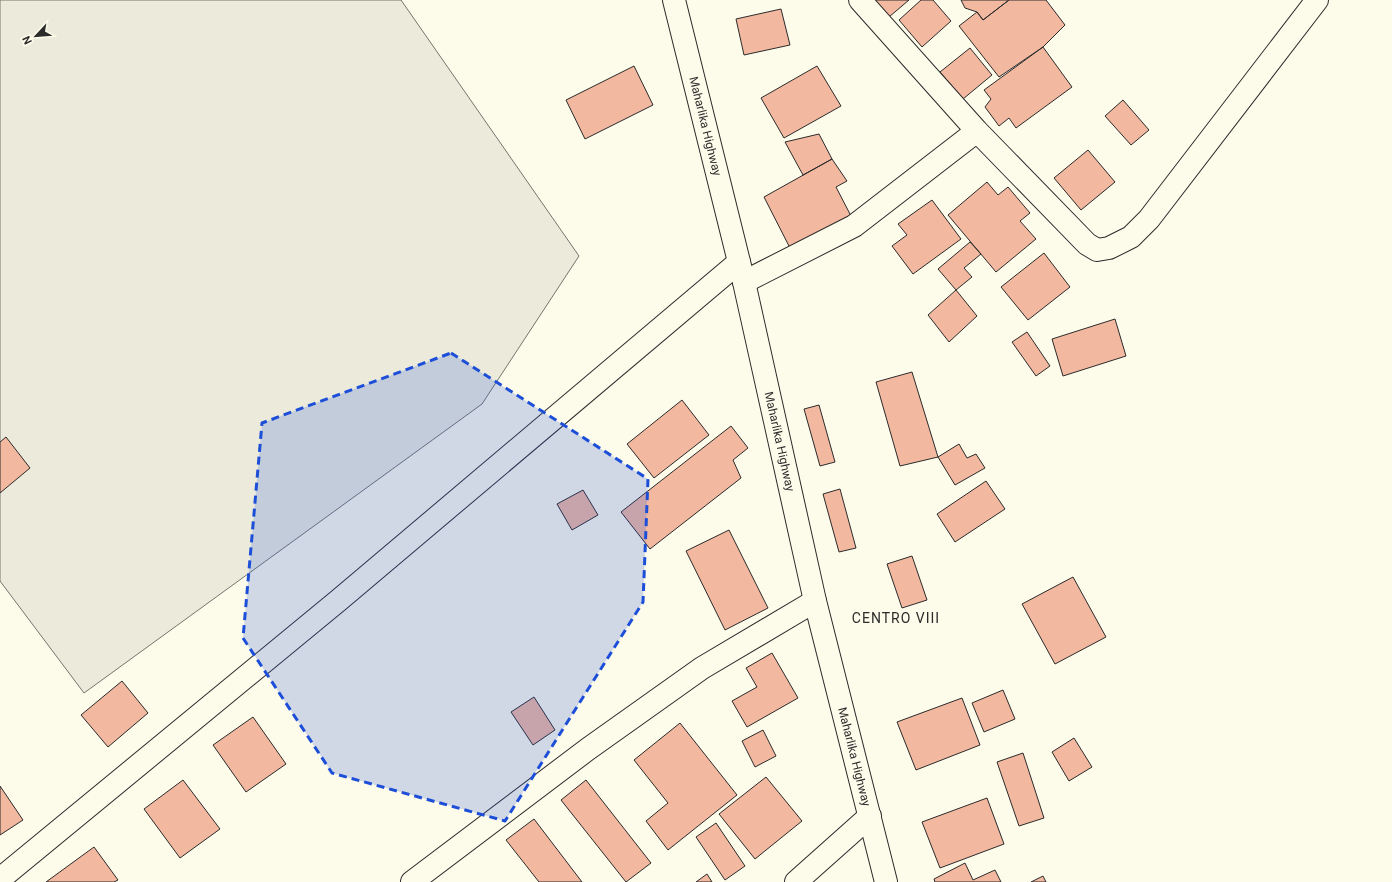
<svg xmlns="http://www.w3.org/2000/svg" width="1392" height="882" font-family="Roboto,sans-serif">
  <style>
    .green { fill: #ecebdb; stroke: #74746e }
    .building { fill: #f2b8a0; stroke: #2b2b2b }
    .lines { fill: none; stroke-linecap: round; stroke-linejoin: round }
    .minor-casing { stroke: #2b2b2b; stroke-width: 24 }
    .trunk-casing { stroke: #2b2b2b; stroke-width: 24 }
    .minor { stroke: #fdfbea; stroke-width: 22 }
    .trunk { stroke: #fdfbea; stroke-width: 22 }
    .marked { fill: #1d4ed8; fill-opacity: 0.2; stroke: #1d4ed8; stroke-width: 3; stroke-dasharray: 8 5; stroke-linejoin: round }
    .labels { text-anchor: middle; stroke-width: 3; stroke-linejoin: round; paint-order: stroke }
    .street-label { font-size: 12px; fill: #2b2b2b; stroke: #fdfbea }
    .quarter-label { font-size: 14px; letter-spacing: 1px; fill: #2b2b2b; stroke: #fdfbea }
  </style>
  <rect width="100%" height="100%" fill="#fdfbea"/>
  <path class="green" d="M 0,0 L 401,0 L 579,256 L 482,404 L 84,693 L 0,581 Z"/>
  <path class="building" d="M 874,0 L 909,0 L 889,17 Z
    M 921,0 L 933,0 L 951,21 L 922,47 L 899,20 Z
    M 961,0 L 1009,0 L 983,20 L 977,12 L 965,8 Z
    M 1009,0 L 1046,0 L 1065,25 L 1043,47 L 999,77 L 959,26 L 977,12 L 983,20 Z
    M 781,9 L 790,45 L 744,55 L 736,19 Z
    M 1043,47 L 1072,87 L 1016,128 L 1009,118 L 999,126 L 985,107 L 991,99 L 984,90 Z
    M 970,48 L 992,75 L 963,99 L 940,72 Z
    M 634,66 L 653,105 L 585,139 L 566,100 Z
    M 817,66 L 841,106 L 784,138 L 761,98 Z
    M 1123,100 L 1149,130 L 1131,145 L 1105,116 Z
    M 819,134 L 832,159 L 803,175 L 785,142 Z
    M 1088,150 L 1115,182 L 1081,210 L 1054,178 Z
    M 832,159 L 847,181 L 836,187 L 851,216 L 790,248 L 764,197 Z
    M 987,182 L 998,195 L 1008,187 L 1030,213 L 1020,221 L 1036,239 L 996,272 L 948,215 Z
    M 932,200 L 961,239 L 913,274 L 892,246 L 907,235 L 898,224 Z
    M 970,242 L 981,254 L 964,268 L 972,277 L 956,290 L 938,269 Z
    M 1044,253 L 1070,287 L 1028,320 L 1001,287 Z
    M 956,290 L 977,316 L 949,342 L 928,315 Z
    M 1115,319 L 1126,356 L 1063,376 L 1052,339 Z
    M 1027,332 L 1050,366 L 1036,376 L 1012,342 Z
    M 912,372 L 938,457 L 900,466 L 876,382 Z
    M 682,400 L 709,435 L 654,478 L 627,444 Z
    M 819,405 L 835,462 L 820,466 L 804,409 Z
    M 731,426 L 748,448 L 733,460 L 741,478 L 650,549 L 621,512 Z
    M 6,437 L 30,468 L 0,493 L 0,442 Z
    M 959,444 L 967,458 L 976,454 L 985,468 L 955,485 L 938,457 Z
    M 986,481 L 1005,509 L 955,542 L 937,514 Z
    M 840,489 L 856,548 L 839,552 L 823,494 Z
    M 583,490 L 598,515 L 572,530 L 557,504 Z
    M 729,530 L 768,608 L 725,630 L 686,551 Z
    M 912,556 L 927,600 L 902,608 L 887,564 Z
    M 1073,577 L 1106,637 L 1055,664 L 1022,604 Z
    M 772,653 L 798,698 L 747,727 L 732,701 L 757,687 L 746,668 Z
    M 122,681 L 148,713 L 108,747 L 81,715 Z
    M 1003,690 L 1015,719 L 984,732 L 972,703 Z
    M 534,697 L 555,730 L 533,745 L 511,712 Z
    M 962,698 L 980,745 L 916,770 L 897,722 Z
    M 253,717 L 286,764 L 246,792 L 213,745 Z
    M 680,723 L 737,795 L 668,850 L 646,821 L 668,803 L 634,760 Z
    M 763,730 L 776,756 L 755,767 L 742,741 Z
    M 1074,738 L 1092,767 L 1069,781 L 1052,752 Z
    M 1023,753 L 1044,818 L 1019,826 L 997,762 Z
    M 766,777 L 802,821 L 755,859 L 719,814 Z
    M 183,780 L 220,829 L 180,858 L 144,809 Z
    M 586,780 L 651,863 L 626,882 L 561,800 Z
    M 0,786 L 23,820 L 0,835 Z
    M 987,798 L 1004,844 L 940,868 L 922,822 Z
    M 534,819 L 582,882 L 539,882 L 506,840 Z
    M 716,823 L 745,866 L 725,880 L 696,837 Z
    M 94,847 L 118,880 L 114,882 L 46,882 Z
    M 965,863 L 973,880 L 995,870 L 1001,882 L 935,882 L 934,879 Z
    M 707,874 L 712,882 L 696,882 Z
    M 1043,876 L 1046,882 L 1031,882 Z"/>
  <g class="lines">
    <defs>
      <path id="minor" d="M 860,0 L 977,131 L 1087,244 L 1097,250 L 1109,248 L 1131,237 L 1149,219 L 1317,0
        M 744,282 L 854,226 L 977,131
        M 0,879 L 339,600 L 739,262
        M 412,882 L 588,749 L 702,668 L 815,601
        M 796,882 L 870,816"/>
      <g id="trunk">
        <path id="s1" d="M 674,0 L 744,282 L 815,601 L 886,882"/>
      </g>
    </defs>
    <use href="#minor" class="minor-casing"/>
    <use href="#trunk" class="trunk-casing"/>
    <use href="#minor" class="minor"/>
    <use href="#trunk" class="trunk"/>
  </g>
  <path class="marked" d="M 451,353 L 648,479 L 643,602 L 505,821 L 332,773 L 243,638 L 262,423 Z"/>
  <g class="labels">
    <g class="street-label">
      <text dy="4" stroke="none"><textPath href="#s1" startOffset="130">Maharlika Highway</textPath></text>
      <text dy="4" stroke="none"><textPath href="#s1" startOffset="454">Maharlika Highway</textPath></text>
      <text dy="4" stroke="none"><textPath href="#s1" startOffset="778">Maharlika Highway</textPath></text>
    </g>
    <g class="quarter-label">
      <text x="896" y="623">CENTRO VIII</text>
    </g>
  </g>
  <g transform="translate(36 36) rotate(244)" stroke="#fdfbea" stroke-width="3" paint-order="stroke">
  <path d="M0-3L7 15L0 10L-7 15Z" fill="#2b2b2b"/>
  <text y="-6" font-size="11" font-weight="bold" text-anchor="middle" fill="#2b2b2b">N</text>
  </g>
</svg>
